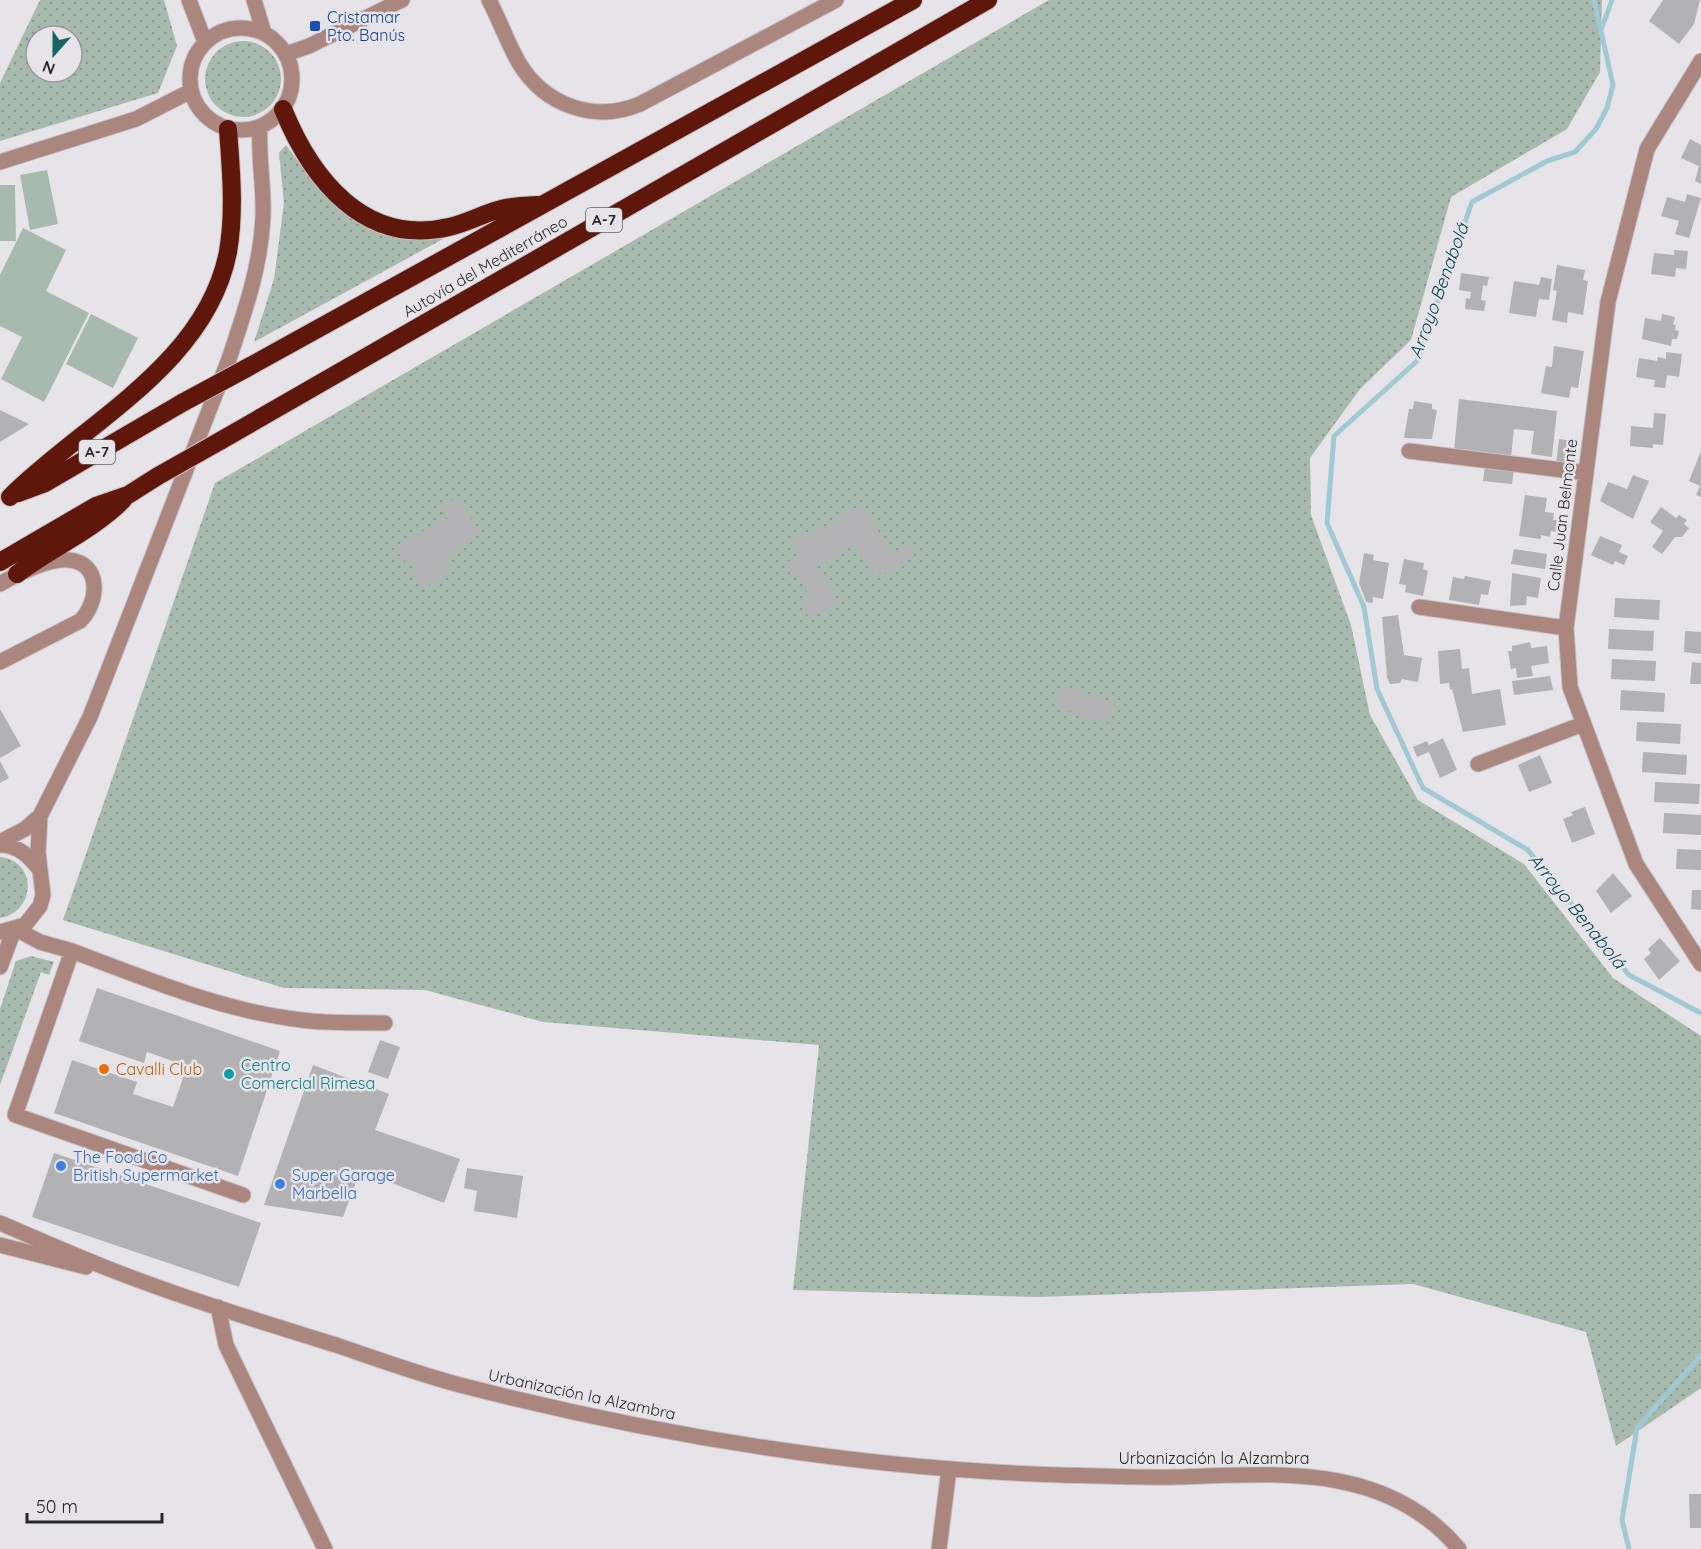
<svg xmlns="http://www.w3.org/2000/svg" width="1701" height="1549" font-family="Quicksand,sans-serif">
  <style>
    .green { fill: url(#green-dots); fill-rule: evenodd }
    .pitch { fill: #a8baad }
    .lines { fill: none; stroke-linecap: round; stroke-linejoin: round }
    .stream { stroke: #a0c9d3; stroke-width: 5 }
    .building { fill: #b2b1b4 }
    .minor-casing { stroke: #c4c2c6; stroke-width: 17 }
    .highway-casing { stroke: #c4c2c6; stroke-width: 20 }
    .minor { stroke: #ab867e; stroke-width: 15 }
    .highway { stroke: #5e170a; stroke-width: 18 }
    .highway-bridge-casing { stroke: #c4c2c6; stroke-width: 20; stroke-linecap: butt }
    .highway-bridge { stroke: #5e170a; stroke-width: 18 }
    .transit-dot { fill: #1a4fb4; stroke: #e6e4e8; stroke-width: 2 }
    .food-dot { fill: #e8710a; stroke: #e6e4e8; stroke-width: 2 }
    .culture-dot { fill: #0f9aa8; stroke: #e6e4e8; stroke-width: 2 }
    .shop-dot { fill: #3f7fe0; stroke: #e6e4e8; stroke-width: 2 }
    .labels { text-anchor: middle; stroke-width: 5; stroke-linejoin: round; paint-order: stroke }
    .shield { fill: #e6e4e8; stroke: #616062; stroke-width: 1.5 }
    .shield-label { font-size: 15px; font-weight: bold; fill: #282829 }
    .transit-label { font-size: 16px; fill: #164399; stroke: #e6e4e8; text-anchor: start }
    .street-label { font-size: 16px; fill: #282829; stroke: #e6e4e8 }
    .culture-label { font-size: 16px; fill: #0d838f; stroke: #e6e4e8; text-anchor: start }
    .food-label { font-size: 16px; fill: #c56008; stroke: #e6e4e8; text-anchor: start }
    .shop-label { font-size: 16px; fill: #366cbe; stroke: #e6e4e8; text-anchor: start }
    .water-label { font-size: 18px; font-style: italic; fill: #06444f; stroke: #e6e4e8 }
  </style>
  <defs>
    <pattern id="green-dots" width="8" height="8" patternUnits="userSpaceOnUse" patternTransform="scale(1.5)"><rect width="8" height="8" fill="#a8baad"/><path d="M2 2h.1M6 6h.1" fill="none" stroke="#89978d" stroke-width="1.8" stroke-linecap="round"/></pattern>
  </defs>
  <rect width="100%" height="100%" fill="#e6e4e8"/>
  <path class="green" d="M 40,0 L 164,0 L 177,46 L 158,93 L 0,141 L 0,83 ZM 36,36 L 72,36 L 72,72 L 36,72 Z
    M 1049,0 L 1602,0 L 1600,72 L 1567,129 L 1451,197 L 1411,340 L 1360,389 L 1310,458 L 1311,515 L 1351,625 L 1370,715 L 1418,800 L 1524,864 L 1613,978 L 1701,1036 L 1701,1388 L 1616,1446 L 1586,1332 L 1413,1284 L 1037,1297 L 793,1290 L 819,1045 L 543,1022 L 425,990 L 284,988 L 63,920 L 215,483 Z
    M205 79a38 38 0 1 1 76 0a38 38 0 1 1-76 0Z
    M 286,145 C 318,188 339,215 392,233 C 408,238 427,237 443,239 L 254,342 L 274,279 L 284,203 L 279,153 Z
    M 0,857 C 38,861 36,912 0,918 Z
    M 31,956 L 54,962 L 49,975 L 41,972 L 0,1085 L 0,1009 L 16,961 Z"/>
  <path class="pitch" d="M 47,170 L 58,224 L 30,230 L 20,175 Z
    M 0,185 L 15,185 L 16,241 L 0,241 Z
    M 23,228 L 66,250 L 46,291 L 89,313 L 44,402 L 1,379 L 22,337 L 0,326 L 0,275 Z
    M 91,314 L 138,338 L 113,388 L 66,364 Z"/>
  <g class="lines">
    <path class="stream" d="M 1594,0 L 1613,85 L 1607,108 L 1596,129 L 1575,152 L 1547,161 L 1472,202 L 1417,361 L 1334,436 L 1327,523 L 1364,607 L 1377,689 L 1423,788 L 1528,850 L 1629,975 L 1701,1013
      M 1601,30 L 1612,0
      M 1629,1549 L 1622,1520 L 1637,1428 L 1701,1355"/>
  </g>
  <path class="building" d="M 1663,0 L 1700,0 L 1694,24 L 1679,44 L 1649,21 Z
    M 1690,139 L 1701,145 L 1701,184 L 1695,181 L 1699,166 L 1681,158 Z
    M 1687,194 L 1701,198 L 1689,238 L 1675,234 L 1679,221 L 1661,216 L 1667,197 L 1685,202 Z
    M 1674,250 L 1688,251 L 1686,269 L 1676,268 L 1675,277 L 1651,274 L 1654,253 L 1674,255 Z
    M 1557,265 L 1585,270 L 1583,280 L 1588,281 L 1583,315 L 1568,312 L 1567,323 L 1552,320 L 1557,291 L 1553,290 Z
    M 1461,273 L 1489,277 L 1487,286 L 1483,285 L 1481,300 L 1486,301 L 1484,311 L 1465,309 L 1466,298 L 1470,299 L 1471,292 L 1459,290 Z
    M 1541,277 L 1552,279 L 1549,300 L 1539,299 L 1536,317 L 1509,313 L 1514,281 L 1539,285 Z
    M 1662,314 L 1675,317 L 1673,325 L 1676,325 L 1675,330 L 1679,331 L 1677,339 L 1672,339 L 1671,346 L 1642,339 L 1645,318 L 1661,321 Z
    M 1554,346 L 1584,351 L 1578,388 L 1571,387 L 1569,398 L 1541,393 L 1546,366 L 1552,367 Z
    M 1666,352 L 1682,354 L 1679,377 L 1667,375 L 1665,388 L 1654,387 L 1655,380 L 1636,377 L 1639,358 L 1657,361 L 1658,357 L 1666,359 Z
    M 1459,399 L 1557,411 L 1552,457 L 1531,454 L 1534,431 L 1514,429 L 1511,457 L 1454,451 Z
    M 1414,401 L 1432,404 L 1432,409 L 1437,410 L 1432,439 L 1404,438 L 1409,409 L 1413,409 Z
    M 0,410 L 29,424 L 0,442 Z
    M 1654,413 L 1666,414 L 1663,445 L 1653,444 L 1653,448 L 1630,446 L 1631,426 L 1653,428 Z
    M 1559,439 L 1572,441 L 1570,466 L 1556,464 Z
    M 1701,451 L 1701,497 L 1696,495 L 1700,486 L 1689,481 Z
    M 1485,465 L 1514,469 L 1512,484 L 1483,481 Z
    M 1633,475 L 1649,481 L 1633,519 L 1600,501 L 1608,482 L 1627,489 Z
    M 1525,495 L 1547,498 L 1545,512 L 1554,513 L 1553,520 L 1559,520 L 1557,532 L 1551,531 L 1550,537 L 1541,535 L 1541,539 L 1519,536 Z
    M 456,498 L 481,532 L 443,560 L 451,571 L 424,589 L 411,573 L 418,567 L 412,559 L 407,564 L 395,549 L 441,519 L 443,522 L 449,517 L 442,509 Z
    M 862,504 L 892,554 L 908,544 L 915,556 L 876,579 L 855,545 L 818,567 L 839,602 L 810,619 L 801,604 L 811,598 L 797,576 L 793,579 L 784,564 L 800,554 L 792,541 L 809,531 L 811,535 Z
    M 1661,507 L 1676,518 L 1679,515 L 1687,520 L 1684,524 L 1689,528 L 1682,537 L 1675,537 L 1662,554 L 1652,547 L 1663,531 L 1650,522 Z
    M 1600,536 L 1622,545 L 1619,552 L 1628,556 L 1624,565 L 1615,561 L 1613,565 L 1591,555 Z
    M 1514,549 L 1547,554 L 1545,569 L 1511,564 Z
    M 1364,553 L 1374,555 L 1373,560 L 1389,563 L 1383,599 L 1373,597 L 1373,603 L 1366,602 L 1359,583 Z
    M 1404,559 L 1424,563 L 1423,569 L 1428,571 L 1423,596 L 1405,592 L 1406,585 L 1399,584 Z
    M 1512,573 L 1541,578 L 1538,598 L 1527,596 L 1526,605 L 1510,606 Z
    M 1465,576 L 1491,581 L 1488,595 L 1481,594 L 1479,605 L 1449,600 L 1453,577 L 1464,579 Z
    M 1615,598 L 1660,600 L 1659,620 L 1614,617 Z
    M 1398,615 L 1404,655 L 1422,658 L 1418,682 L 1402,679 L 1400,683 L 1390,684 L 1387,677 L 1382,617 Z
    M 1609,629 L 1654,631 L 1653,651 L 1608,649 Z
    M 1685,631 L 1701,632 L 1701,654 L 1684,652 Z
    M 1530,642 L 1531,648 L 1547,646 L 1549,663 L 1531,666 L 1533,676 L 1517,678 L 1516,668 L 1511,669 L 1508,651 L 1512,651 L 1512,646 Z
    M 1460,649 L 1462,669 L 1469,668 L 1472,694 L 1500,689 L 1506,725 L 1463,732 L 1452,689 L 1450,690 L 1449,683 L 1440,684 L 1438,651 Z
    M 1612,659 L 1656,661 L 1655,681 L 1611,679 Z
    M 1692,662 L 1701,663 L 1701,684 L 1690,684 Z
    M 1550,676 L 1553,690 L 1514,695 L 1512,681 Z
    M 1063,685 L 1115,703 L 1107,724 L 1055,706 Z
    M 1621,690 L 1665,693 L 1664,712 L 1620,710 Z
    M 0,709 L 21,746 L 0,758 Z
    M 1637,722 L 1681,724 L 1680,744 L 1636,741 Z
    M 1443,738 L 1457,770 L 1440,778 L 1429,752 L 1417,757 L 1413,747 L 1427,741 L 1429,745 Z
    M 1643,752 L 1687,755 L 1686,775 L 1642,772 Z
    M 1540,755 L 1552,783 L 1529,792 L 1518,765 Z
    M 0,761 L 9,778 L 0,783 Z
    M 1655,782 L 1700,784 L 1699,804 L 1654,802 Z
    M 1585,807 L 1595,834 L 1572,843 L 1563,819 L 1573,815 L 1571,812 Z
    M 1664,813 L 1701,815 L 1701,835 L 1663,833 Z
    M 1677,849 L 1701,850 L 1701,870 L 1676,869 Z
    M 1613,873 L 1632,896 L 1611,913 L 1596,891 Z
    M 1692,890 L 1701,890 L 1701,910 L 1691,909 Z
    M 1660,938 L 1680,961 L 1659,980 L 1644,959 L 1651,953 L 1648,949 Z
    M 97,988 L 280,1051 L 238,1176 L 54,1113 L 72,1060 L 137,1082 L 133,1094 L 173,1107 L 187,1066 L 147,1052 L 144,1063 L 79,1041 Z
    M 380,1040 L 400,1047 L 388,1079 L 368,1072 Z
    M 313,1065 L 389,1094 L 375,1130 L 460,1159 L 444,1203 L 360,1171 L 343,1217 L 264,1205 Z
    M 54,1153 L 261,1223 L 239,1287 L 32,1217 Z
    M 467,1168 L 523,1176 L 517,1218 L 474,1211 L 477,1191 L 464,1188 Z
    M 1689,1494 L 1701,1494 L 1701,1528 L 1690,1528 Z"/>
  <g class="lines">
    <defs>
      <path id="minor" d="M 189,0 L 205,42
        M 254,0 L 264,33
        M 489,0 C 500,21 508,44 519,63 C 545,106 595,123 640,104 L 836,0
        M190 79a51 51 0 1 1 102 0a51 51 0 1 1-102 0Z
        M 286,54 L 309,46 L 402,0
        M 1701,61 L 1647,149 L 1608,302 L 1566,628 L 1570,687 L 1636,864 L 1701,964
        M 0,162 L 136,119 L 191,91
        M 1409,451 L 1586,473
        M 0,584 C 17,574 49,558 69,560 C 102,563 99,603 80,621 L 0,662
        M 1419,607 L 1566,628
        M 1478,764 L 1583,724
        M 0,842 L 25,829 L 40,816 L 90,717 L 229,359 C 245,311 261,266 263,215 C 264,185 258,156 260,127
        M 0,845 C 18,845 29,856 39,869
        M 16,929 L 40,942 L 72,951
        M 0,932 L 25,925 L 40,906 L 43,895 L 38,852 L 40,816
        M 0,967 L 14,930
        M 243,1195 L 15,1115 L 72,951 C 147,979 222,1011 302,1020 C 329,1024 358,1022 385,1023
        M 0,1223 C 47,1243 93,1264 141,1281 C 205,1305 271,1325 336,1345 C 377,1359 418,1374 460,1385 C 655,1435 859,1469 1061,1475 C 1099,1476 1138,1478 1176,1477 C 1277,1474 1386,1462 1459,1549
        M 0,1245 L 86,1267
        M 218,1307 L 226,1345 L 325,1549
        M 939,1549 L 949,1469"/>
      <path id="highway" d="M 283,109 C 311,178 364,247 449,227 C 468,223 486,212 505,208 C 515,206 527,206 537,205
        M 245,369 L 913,0
        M 220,441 L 988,0
        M 18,493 L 45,483 L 182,403
        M 10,497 C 84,423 206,365 228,252 C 235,211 231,170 228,129
        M 0,562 L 96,506 L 128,495 L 158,476
        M 17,574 C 51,548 92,531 123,500"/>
    </defs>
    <use href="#minor" class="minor-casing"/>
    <use href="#highway" class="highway-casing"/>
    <use href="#minor" class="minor"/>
    <use href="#highway" class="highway"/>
    <defs>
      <path id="highway-bridge" d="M 182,403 L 245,369
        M 158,476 L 220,441"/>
    </defs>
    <use href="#highway-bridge" class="highway-bridge-casing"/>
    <use href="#highway-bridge" class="highway-bridge"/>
  </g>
  <rect class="transit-dot" x="309" y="20" width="12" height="12" rx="3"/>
  <circle class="food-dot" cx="104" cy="1069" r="6"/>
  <circle class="culture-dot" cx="229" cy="1074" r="6"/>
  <g class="shop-dot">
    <circle cx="61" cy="1166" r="6"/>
    <circle cx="280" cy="1184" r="6"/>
  </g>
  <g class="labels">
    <g class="shield">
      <rect x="586" y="208" width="36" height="24" rx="4.5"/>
      <rect x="79" y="440" width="36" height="24" rx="4.5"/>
    </g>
    <g class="shield-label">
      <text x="604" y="225">A-7</text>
      <text x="97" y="457">A-7</text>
    </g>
    <g class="transit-label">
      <text x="327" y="23">Cristamar<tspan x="327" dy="18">Pto. Banús</tspan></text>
    </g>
    <g class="street-label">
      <text transform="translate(485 266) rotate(-30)" y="6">Autovía del Mediterráneo</text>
      <text transform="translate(1562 515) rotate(-83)" y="6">Calle Juan Belmonte</text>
      <text transform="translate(582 1394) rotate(12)" y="6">Urbanización la Alzambra</text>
      <text x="1214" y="1464">Urbanización la Alzambra</text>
    </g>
    <g class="culture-label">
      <text x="241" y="1071">Centro<tspan x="241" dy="18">Comercial Rimesa</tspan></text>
    </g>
    <g class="food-label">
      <text x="116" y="1075">Cavalli Club</text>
    </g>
    <g class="shop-label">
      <text x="73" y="1163">The Food Co<tspan x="73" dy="18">British Supermarket</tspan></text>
      <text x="292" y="1181">Super Garage<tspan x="292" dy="18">Marbella</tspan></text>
    </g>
    <g class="water-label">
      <text transform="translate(1439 291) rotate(-70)" y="6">Arroyo Benabolá</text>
      <text transform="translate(1577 911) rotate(51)" y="6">Arroyo Benabolá</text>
    </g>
  </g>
  <g transform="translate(54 54) rotate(201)"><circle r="28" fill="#e6e4e8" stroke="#9a999c" stroke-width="1.5"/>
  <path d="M0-4.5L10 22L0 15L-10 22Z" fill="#176665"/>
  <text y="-9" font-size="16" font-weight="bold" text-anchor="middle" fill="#282829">N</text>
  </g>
  <path d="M27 1513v9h135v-9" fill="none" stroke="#282829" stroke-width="3"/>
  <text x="36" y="1513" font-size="18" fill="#282829" stroke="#e6e4e8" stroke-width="4.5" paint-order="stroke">50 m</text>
</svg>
